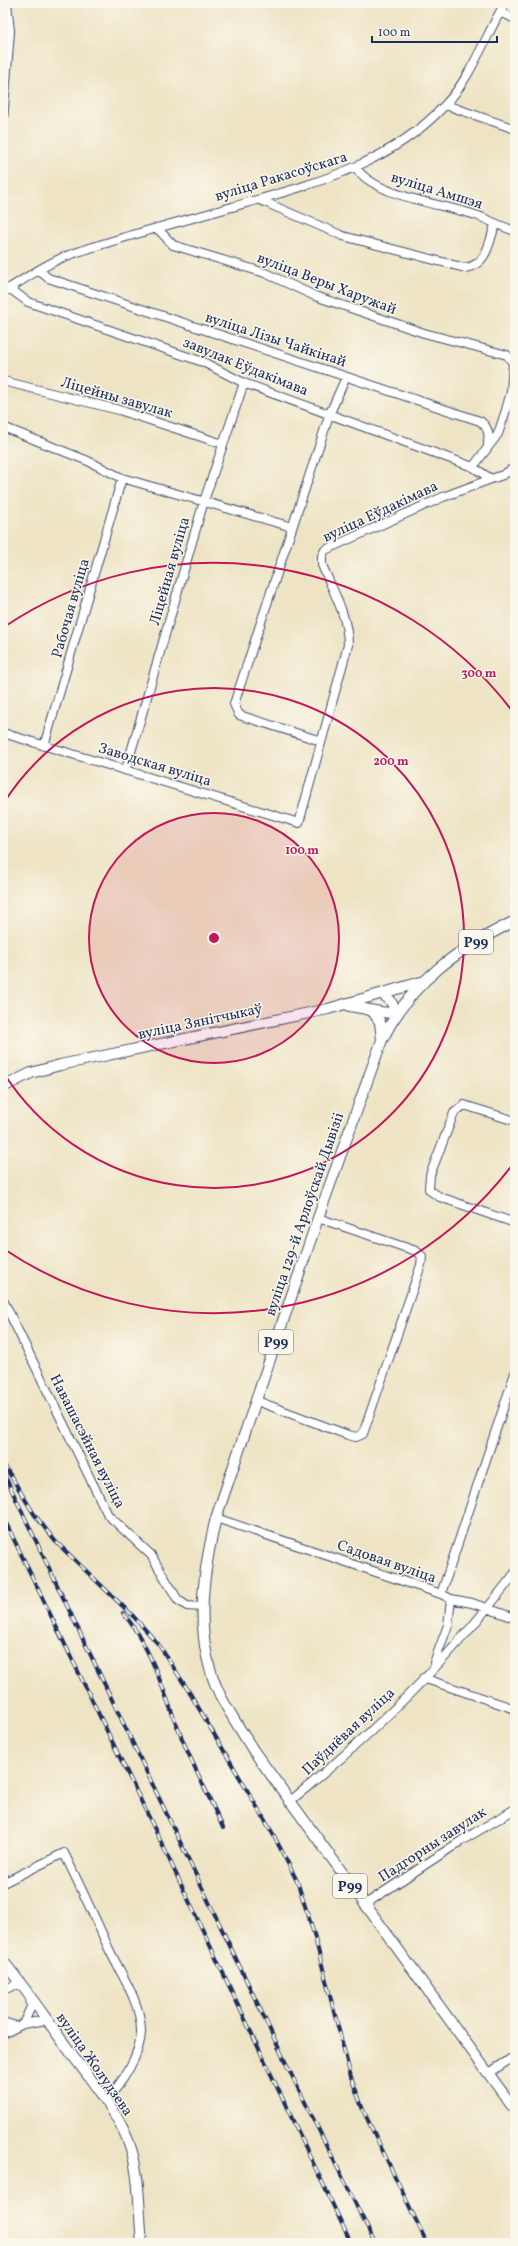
<svg xmlns="http://www.w3.org/2000/svg" width="518" height="2246" font-family="Vollkorn,serif">
  <style>
    .lines { fill: none; stroke-linecap: round; stroke-linejoin: round }
    .minor-casing { stroke: #3b4a6d; stroke-width: 10 }
    .major-casing { stroke: #3b4a6d; stroke-width: 12 }
    .minor { stroke: #fff; stroke-width: 8 }
    .major { stroke: #fff; stroke-width: 10 }
    .rail-casing { stroke: #1b2f5e; stroke-width: 4 }
    .rail { stroke: #fbf7ec; stroke-width: 2.5; stroke-dasharray: 8; stroke-linecap: butt }
    .ring { fill: none; stroke: #c2185b; stroke-width: 2 }
    .labels { text-anchor: middle; stroke-width: 3; stroke-linejoin: round; paint-order: stroke }
    .shield { fill: #fbf7ec; stroke: #5e6b89; stroke-width: 1 }
    .shield-label { font-size: 14px; font-weight: bold; fill: #1b2f5e }
    .street-label { font-size: 15px; fill: #1b2f5e; stroke: #fbf7ec }
    .centre { fill: #c2185b; stroke: #fbf7ec; stroke-width: 2 }
    .ring-label { font-size: 12px; text-anchor: middle; font-weight: bold; fill: #c2185b; stroke: #fbf7ec; stroke-width: 3; stroke-linejoin: round; paint-order: stroke }
  </style>
  <rect width="100%" height="100%" fill="#fbf7ec"/>
  <filter id="ink" filterUnits="userSpaceOnUse"><feTurbulence type="fractalNoise" baseFrequency=".025" numOctaves="2"/><feDisplacementMap in="SourceGraphic" scale="8" xChannelSelector="R" yChannelSelector="G"/><feConvolveMatrix kernelMatrix="1 2 1 2 8 2 1 2 1" color-interpolation-filters="sRGB"/></filter>
  <filter id="wash" filterUnits="userSpaceOnUse"><feTurbulence type="fractalNoise" baseFrequency=".012" numOctaves="4" result="noise"/><feDisplacementMap in="SourceGraphic" scale="16" xChannelSelector="R" yChannelSelector="G"/><feGaussianBlur stdDeviation="0.9" result="paint"/><feColorMatrix in="noise" values="0 0 0 0 0 0 0 0 0 0 0 0 0 0 0 0 0 1.4 0 .05"/><feComposite in="paint" operator="in"/></filter>
  <g filter="url(#wash)">
    <rect width="100%" height="100%" fill="#eee4c5"/>
  </g>
  <g filter="url(#ink)">
    <g class="lines">
      <defs>
        <path id="minor" d="M 500,12 L 515,19
          M 446,105 L 515,129
          M 3,121 L 10,31 L 7,3
          M 356,168 C 377,198 447,204 481,217 C 492,222 503,227 515,231
          M 260,200 L 343,236 L 465,268 C 487,265 489,243 495,225
          M 157,228 L 173,245 L 265,273 L 315,296 L 424,333 L 507,355 L 513,363 L 511,392 L 505,413 L 498,434 L 473,467
          M 40,271 L 48,278 L 480,421 C 489,428 489,434 488,444
          M 3,292 C 25,279 48,262 72,254 C 124,236 179,222 232,207 C 309,185 389,166 445,105 C 471,78 486,35 505,3
          M 3,381 L 119,410 L 223,444
          M 3,427 L 88,461 L 122,478 L 292,527
          M 491,479 L 503,475 L 515,467
          M 3,733 L 299,823 L 348,645 C 348,616 333,591 322,565 L 322,556 L 325,550 L 443,497 L 491,479 L 473,467 L 244,383 L 203,362 L 28,302 L 9,288
          M 321,741 L 239,715 L 234,704 L 330,413 L 346,377
          M 44,746 L 122,478
          M 126,769 L 204,501 L 244,383
          M 515,1121 L 464,1105 L 454,1113 L 430,1175 L 429,1189 L 432,1192 L 440,1197 L 515,1223
          M 3,1300 L 108,1515 L 151,1555 L 178,1600 L 187,1606 L 202,1607
          M 257,1401 L 348,1435 L 356,1437 L 363,1434 L 421,1265 L 422,1256 L 416,1251 L 318,1218
          M 216,1518 L 441,1594 L 515,1373
          M 441,1594 L 451,1599 L 472,1603 L 515,1618
          M 434,1663 L 448,1625 L 451,1599
          M 423,1678 L 515,1709
          M 289,1802 C 372,1735 451,1658 515,1573
          M 3,1883 L 64,1853 C 79,1884 94,1915 108,1947 C 120,1973 141,2002 141,2031 C 141,2054 121,2086 105,2100
          M 364,1905 L 461,1841 L 515,1809
          M 3,1990 L 15,1985 L 25,1988
          M 3,2022 L 16,2026
          M 23,2024 L 31,2007 L 30,1995
          M 3,2034 L 23,2024 L 46,2020
          M 489,2073 L 515,2056"/>
        <path id="major" d="M 515,921 C 458,949 411,981 382,1040 L 318,1218 L 216,1518 C 202,1576 193,1639 220,1695 C 230,1714 242,1732 253,1750 L 515,2110
          M 382,994 L 390,1000 L 397,1013
          M 349,1006 C 366,1008 379,1014 397,1013
          M 373,1012 L 380,1022 L 382,1040
          M 3,1087 L 31,1073 L 60,1065 L 328,1009 L 421,982
          M 3,1961 C 26,1989 46,2019 68,2049 C 90,2079 122,2116 132,2152 C 140,2181 139,2214 142,2243"/>
      </defs>
      <use href="#minor" class="minor-casing"/>
      <use href="#major" class="major-casing"/>
      <use href="#minor" class="minor"/>
      <use href="#major" class="major"/>
      <defs>
        <path id="rail" d="M 3,1463 L 34,1514 L 55,1541 L 134,1617 L 159,1645 L 188,1690 L 273,1834 L 297,1881 L 314,1934 L 351,2077 L 363,2110 L 427,2243
          M 3,1472 L 295,2082 L 375,2243
          M 3,1517 L 160,1840 L 351,2243
          M 123,1613 C 151,1646 163,1691 179,1731 C 192,1764 209,1796 223,1828"/>
      </defs>
      <use href="#rail" class="rail-casing"/>
      <use href="#rail" class="rail"/>
    </g>
  </g>
  <circle cx="214" cy="938" r="125" fill="#c2185b" fill-opacity=".12"/>
  <g class="ring">
    <circle cx="214" cy="938" r="125"/>
    <path d="M3 804A250 250 0 1 1 3 1072"/>
    <path d="M513 1164A375 375 0 0 1 4 1249M4 627A375 375 0 0 1 513 712"/>
  </g>
  <g class="labels">
    <g class="shield">
      <rect x="459" y="930" width="34" height="24" rx="3"/>
      <rect x="259" y="1330" width="34" height="24" rx="3"/>
      <rect x="333" y="1874" width="34" height="24" rx="3"/>
    </g>
    <g class="shield-label">
      <text x="476" y="947">Р99</text>
      <text x="276" y="1347">Р99</text>
      <text x="350" y="1891">Р99</text>
    </g>
    <g class="street-label">
      <text transform="translate(281 176) rotate(-17)" y="5">вуліца Ракасоўскага</text>
      <text transform="translate(437 190) rotate(17)" y="5">вуліца Амшэя</text>
      <text transform="translate(327 283) rotate(21)" y="5">вуліца Веры Харужай</text>
      <text transform="translate(276 339) rotate(18)" y="5">вуліца Лізы Чайкінай</text>
      <text transform="translate(246 366) rotate(22)" y="5">завулак Еўдакімава</text>
      <text transform="translate(117 397) rotate(16)" y="5">Ліцейны завулак</text>
      <text transform="translate(380 511) rotate(-25)" y="5">вуліца Еўдакімава</text>
      <text transform="translate(169 571) rotate(-74)" y="5">Ліцейная вуліца</text>
      <text transform="translate(70 608) rotate(-74)" y="5">Рабочая вуліца</text>
      <text transform="translate(155 764) rotate(17)" y="5">Заводская вуліца</text>
      <text transform="translate(200 1021) rotate(-12)" y="5">вуліца Зянітчыкаў</text>
      <text transform="translate(304 1214) rotate(-71)" y="5">вуліца 129-й Арлоўскай Дывізіі</text>
      <text transform="translate(88 1441) rotate(63)" y="5">Навашасэйная вуліца</text>
      <text transform="translate(387 1561) rotate(19)" y="5">Садовая вуліца</text>
      <text transform="translate(348 1731) rotate(-43)" y="5">Паўднёвая вуліца</text>
      <text transform="translate(432 1844) rotate(-33)" y="5">Падгорны завулак</text>
      <text transform="translate(95 2064) rotate(55)" y="5">вуліца Жолудзева</text>
    </g>
  </g>
  <circle cx="214" cy="938" r="6" class="centre"/>
  <g class="ring-label">
    <text x="479" y="677">300 m</text>
    <text x="391" y="765">200 m</text>
    <text x="302" y="854">100 m</text>
  </g>
  <rect width="518" height="2246" fill="none" stroke="#fbf7ec" stroke-width="16"/>
  <path d="M372 36v6h125v-6" fill="none" stroke="#1b2f5e" stroke-width="2"/>
  <text x="378" y="36" font-size="12" fill="#1b2f5e" stroke="#fbf7ec" stroke-width="3" paint-order="stroke">100 m</text>
</svg>
